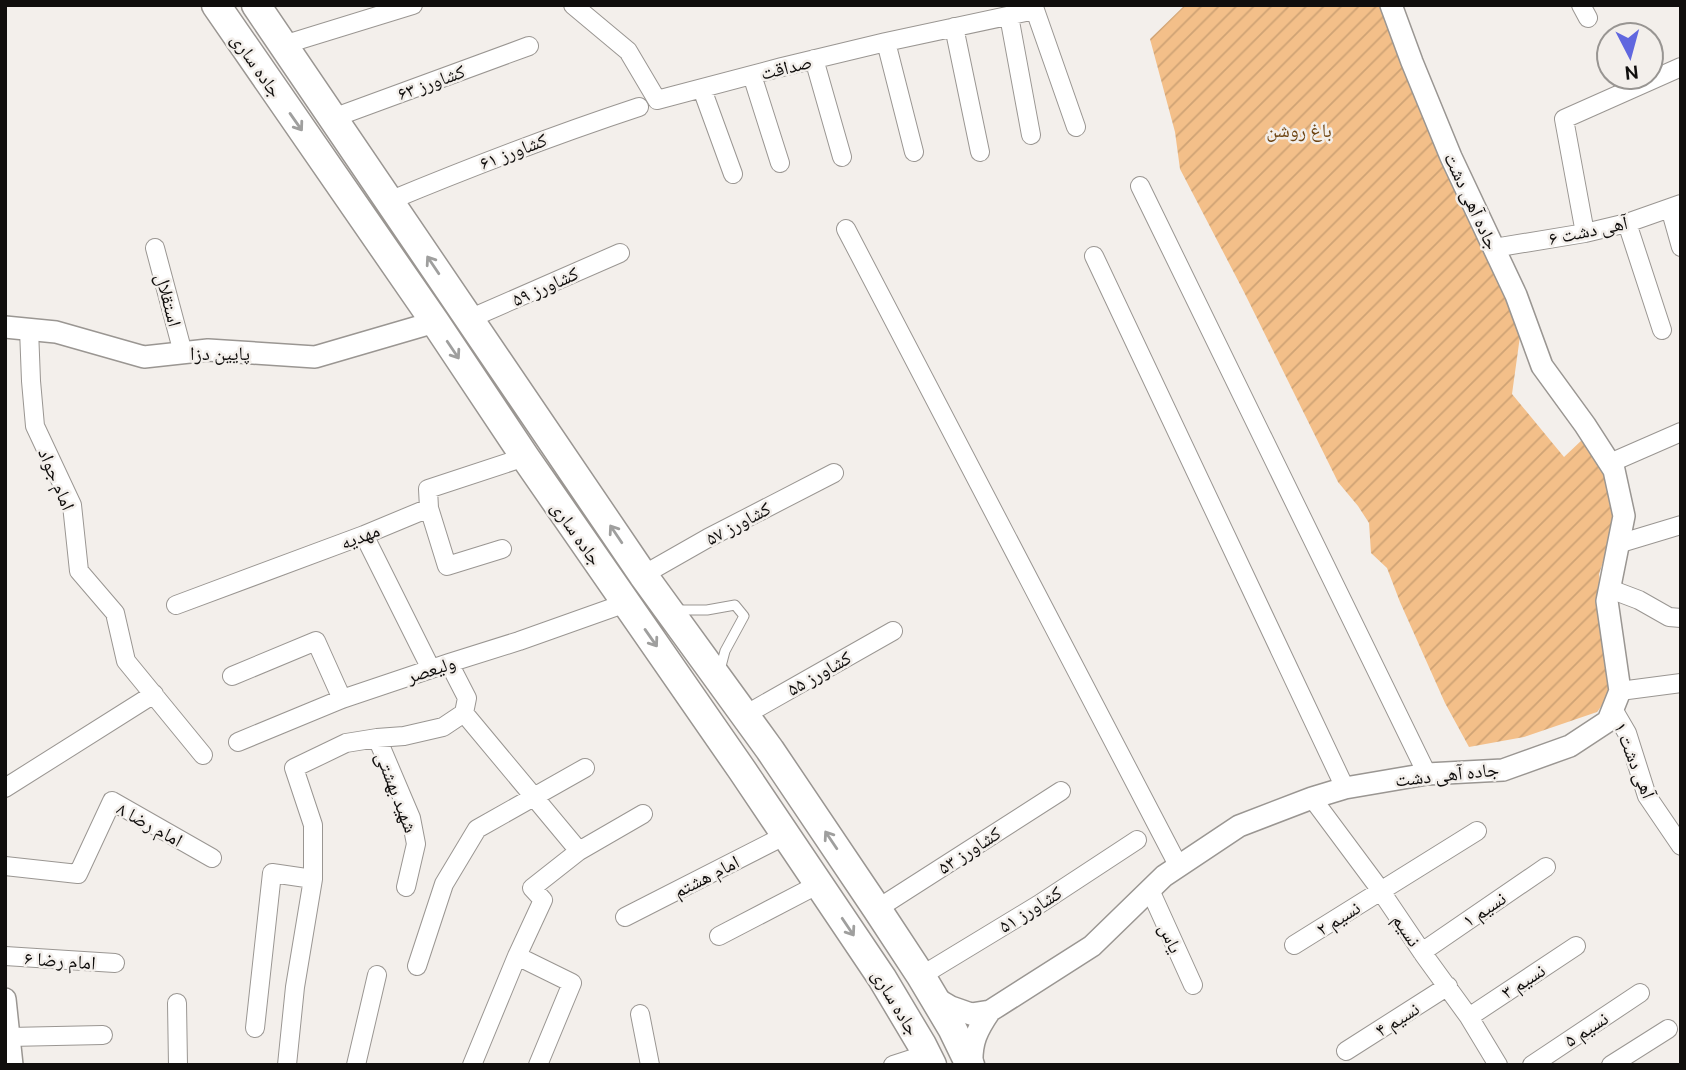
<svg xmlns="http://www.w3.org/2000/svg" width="1686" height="1070" font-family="Ubuntu,'Noto Naskh Arabic',sans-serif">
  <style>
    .garden { fill: url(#garden-furrows) }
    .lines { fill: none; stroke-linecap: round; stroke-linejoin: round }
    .service-casing { stroke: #9a9692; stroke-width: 11 }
    .minor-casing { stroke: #9a9692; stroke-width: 20 }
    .tertiary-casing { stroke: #9a9692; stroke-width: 24 }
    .trunk-casing { stroke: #9a9692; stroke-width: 31 }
    .service { stroke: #fff; stroke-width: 9 }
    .minor { stroke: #fff; stroke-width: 18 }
    .tertiary { stroke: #fff; stroke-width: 21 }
    .trunk { stroke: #fff; stroke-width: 28 }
    .oneway { stroke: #9f9f9e }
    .labels { text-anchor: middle; stroke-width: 5; stroke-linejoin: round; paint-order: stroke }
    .street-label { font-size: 19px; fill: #100e0d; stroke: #f3efeb }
    .park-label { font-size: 19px; fill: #6d4412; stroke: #f3efeb }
  </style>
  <defs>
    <pattern id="garden-furrows" width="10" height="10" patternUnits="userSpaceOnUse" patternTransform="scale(1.75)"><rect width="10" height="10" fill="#f3bf89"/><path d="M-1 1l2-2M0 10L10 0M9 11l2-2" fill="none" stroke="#cfa375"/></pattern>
  </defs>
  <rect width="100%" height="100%" fill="#f3efeb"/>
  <path class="garden" d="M 1185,5 L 1381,5 L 1442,160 L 1521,329 L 1512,394 L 1564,457 L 1583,439 L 1590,444 L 1613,496 L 1614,530 L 1599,574 L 1615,688 L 1597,712 L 1524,737 L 1469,747 L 1445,703 L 1400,602 L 1387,568 L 1371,553 L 1369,523 L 1358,506 L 1338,482 L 1244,292 L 1180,169 L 1175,132 L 1150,39 Z"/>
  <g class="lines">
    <defs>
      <path id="service" d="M 677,610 L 707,610 L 735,605 L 744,616 L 725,651 L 720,670"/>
      <path id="minor" d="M 573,5 L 628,51 L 657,100 L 782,67 L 886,42 L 1035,10 L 1034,5
        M 1581,5 L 1588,18
        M 1035,10 L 1076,127
        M 1009,16 L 1031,135
        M 954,27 L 980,152
        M 886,42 L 914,152
        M 283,45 L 413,5
        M 814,59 L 842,157
        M 752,75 L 780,163
        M 702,89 L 733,174
        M 333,118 L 529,46
        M 1140,186 L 1427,774
        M 389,201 C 471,167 554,135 639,107
        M 1670,208 L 1681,247
        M 1627,223 L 1662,330
        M 846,229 L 1179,867
        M 1585,233 L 1564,119 L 1681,67
        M 155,248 L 183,353
        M 1494,248 L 1585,233 L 1627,223 L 1681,204
        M 1094,256 L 1345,788
        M 469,319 L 620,253
        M 29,329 L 31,381 L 35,426 L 72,505 L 79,571 L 115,613 L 126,661 L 203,755
        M 1610,463 L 1681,432
        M 429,508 L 447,566 L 502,549
        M 364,535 L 431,669
        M 1618,544 L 1681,525
        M 643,575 L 708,538 L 834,473
        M 1610,589 L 1639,600 L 1669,617 L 1681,618
        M 176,605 L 364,535 L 429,508 L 428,489 L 525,457
        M 449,663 L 467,698 L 464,713 L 579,851 L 532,888 L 543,900 L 517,956 L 572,983 L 538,1065
        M 232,676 L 316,641 L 342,699
        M 1620,691 L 1681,683
        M 1613,709 L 1627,733 L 1647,796 L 1681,846
        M 745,715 L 893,631
        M 377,738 L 411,818 L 416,844 L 406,887
        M 238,742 L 342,699 L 449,663 L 519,641 L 626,603
        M 5,788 L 154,694
        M 1312,798 L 1376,884 L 1424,955 L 1469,1017 L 1498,1065
        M 579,851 L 643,814
        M 5,866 L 78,874 L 112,801 L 212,858
        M 1150,890 L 1193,985
        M 877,909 L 1061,791
        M 625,917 L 786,835
        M 719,936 L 819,884
        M 1294,945 L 1477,831
        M 1422,952 L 1546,867
        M 5,956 L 115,963
        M 417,966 L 444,884 L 477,829 L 585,768
        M 921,976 L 1038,905 L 1137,840
        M 177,1003 L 178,1065
        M 640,1014 L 650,1065
        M 1469,1017 L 1576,946
        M 255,1028 L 272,873 L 313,879
        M 9,1037 L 103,1035
        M 1346,1051 L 1448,986
        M 287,1065 L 295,987 L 313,879 L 313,825 L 294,768 L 346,743 L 377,738 L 404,736 L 443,727 L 464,713
        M 356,1065 L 377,975
        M 472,1065 L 517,956
        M 893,1065 L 927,1054
        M 1532,1065 L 1640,993
        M 1611,1065 L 1668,1029"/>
      <path id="tertiary" d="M 5,327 L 56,332 L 144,357 L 208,350 L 315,357 L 435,322
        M 934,997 L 951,1007 L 971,1014 L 990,1011
        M 5,999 L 12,1065
        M 972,1065 C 971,1042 977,1030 990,1011 L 1092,946 L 1164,876 L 1239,826 L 1312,798 L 1345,788 L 1427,774 L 1503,770 L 1570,746 L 1608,721 L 1620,691 L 1607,601 L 1624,516 L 1614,470 L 1585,425 L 1542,366 L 1516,295 L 1451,157 L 1412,62 L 1391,5"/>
      <path id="trunk" d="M 216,5 L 435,322 L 525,457 L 742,770 L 882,978 L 922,1045 L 932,1065
        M 256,5 L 643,575 L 770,750 L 877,909 L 921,976 L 952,1028 L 970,1065"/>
    </defs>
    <use href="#service" class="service-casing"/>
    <use href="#minor" class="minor-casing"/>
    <use href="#tertiary" class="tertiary-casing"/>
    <use href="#trunk" class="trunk-casing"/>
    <use href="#service" class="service"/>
    <use href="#minor" class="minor"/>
    <use href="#tertiary" class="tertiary"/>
    <use href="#trunk" class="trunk"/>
  </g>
  <defs><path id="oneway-shaft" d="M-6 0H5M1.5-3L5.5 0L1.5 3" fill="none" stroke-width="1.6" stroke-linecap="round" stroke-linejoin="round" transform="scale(1.75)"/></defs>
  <g class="oneway">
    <use href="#oneway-shaft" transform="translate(296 122) rotate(55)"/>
    <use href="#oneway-shaft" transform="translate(433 265) rotate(-124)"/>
    <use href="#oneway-shaft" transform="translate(453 350) rotate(56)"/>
    <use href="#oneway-shaft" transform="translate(616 534) rotate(-124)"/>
    <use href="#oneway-shaft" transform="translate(651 638) rotate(55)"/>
    <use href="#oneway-shaft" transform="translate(831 840) rotate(-124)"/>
    <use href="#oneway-shaft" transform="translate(848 927) rotate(56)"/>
  </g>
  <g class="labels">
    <g class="street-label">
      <text transform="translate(257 65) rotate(55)" y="7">جاده ساری</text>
      <text transform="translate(786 67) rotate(-14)" y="7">صداقت</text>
      <text transform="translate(431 82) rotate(-20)" y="7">کشاورز ۶۳</text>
      <text transform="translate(513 151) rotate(-21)" y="7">کشاورز ۶۱</text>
      <text transform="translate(1472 201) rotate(65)" y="7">جاده آهی دشت</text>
      <text transform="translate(1588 230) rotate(-12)" y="7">آهی دشت ۶</text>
      <text transform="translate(545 286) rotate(-24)" y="7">کشاورز ۵۹</text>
      <text transform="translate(169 300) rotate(75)" y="7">استقلال</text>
      <text x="220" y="360">پایین دزا</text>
      <text transform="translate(57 479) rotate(67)" y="7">امام جواد</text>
      <text transform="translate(738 523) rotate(-28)" y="7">کشاورز ۵۷</text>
      <text transform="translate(577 533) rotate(55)" y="7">جاده ساری</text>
      <text transform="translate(360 536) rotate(-21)" y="7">مهدیه</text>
      <text transform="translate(431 669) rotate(-18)" y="7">ولیعصر</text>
      <text transform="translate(819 673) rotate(-30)" y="7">کشاورز ۵۵</text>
      <text transform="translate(1635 760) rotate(68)" y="7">آهی دشت ۱</text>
      <text transform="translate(1447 774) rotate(-6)" y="7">جاده آهی دشت</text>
      <text transform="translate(397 792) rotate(69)" y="7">شهید بهشتی</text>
      <text transform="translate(150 824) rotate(29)" y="7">امام رضا ۸</text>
      <text transform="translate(969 850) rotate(-33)" y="7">کشاورز ۵۳</text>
      <text transform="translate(706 876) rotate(-27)" y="7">امام هشتم</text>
      <text transform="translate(1030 909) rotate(-32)" y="7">کشاورز ۵۱</text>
      <text transform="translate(1484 909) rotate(-34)" y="7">نسیم ۱</text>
      <text transform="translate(1338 918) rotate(-32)" y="7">نسیم ۲</text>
      <text transform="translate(1407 930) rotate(56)" y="7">نسیم</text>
      <text transform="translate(1171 938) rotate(66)" y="7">یاس</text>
      <text transform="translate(60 960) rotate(4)" y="7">امام رضا ۶</text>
      <text transform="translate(1523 981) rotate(-33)" y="7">نسیم ۳</text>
      <text transform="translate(896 1002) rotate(59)" y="7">جاده ساری</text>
      <text transform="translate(1397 1019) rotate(-32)" y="7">نسیم ۴</text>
      <text transform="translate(1586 1029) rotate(-33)" y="7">نسیم ۵</text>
    </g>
    <g class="park-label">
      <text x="1299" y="137">باغ روشن</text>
    </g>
  </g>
  <rect width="1686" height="1070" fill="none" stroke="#100e0d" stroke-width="14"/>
  <g transform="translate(1630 56) rotate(174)"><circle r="33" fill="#f3efeb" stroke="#989592" stroke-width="2"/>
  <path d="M0-5L12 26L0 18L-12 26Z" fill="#6067df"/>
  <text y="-10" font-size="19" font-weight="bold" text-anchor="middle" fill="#100e0d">N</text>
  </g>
</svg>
